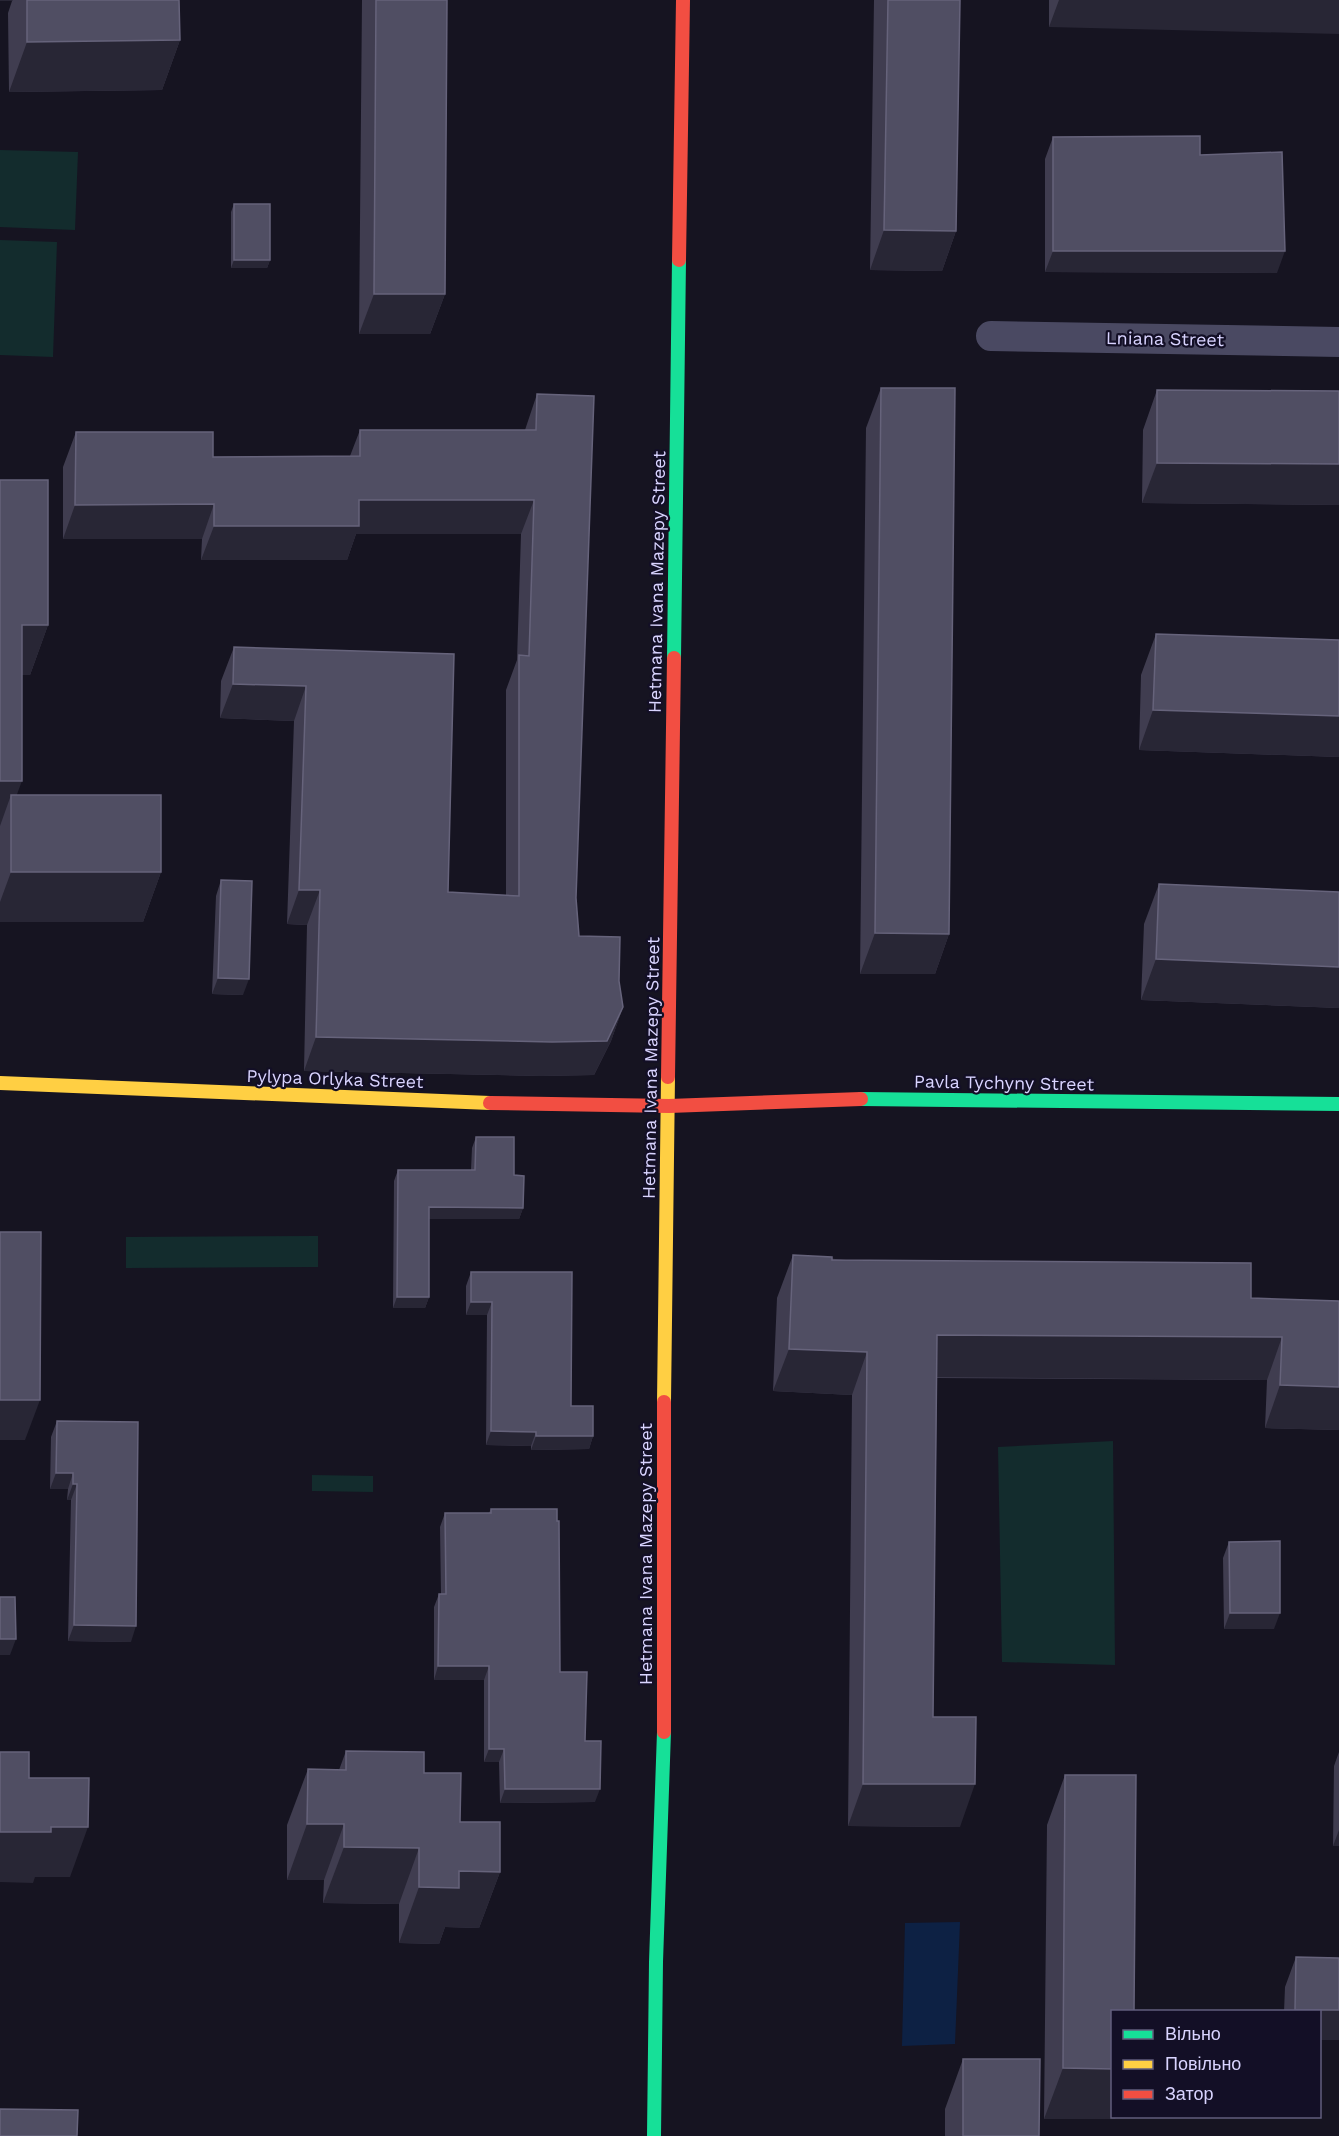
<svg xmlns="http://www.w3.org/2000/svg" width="1339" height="2136" font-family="'Work Sans',sans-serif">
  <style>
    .green { fill: #132c2d }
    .water { fill: #0d2144 }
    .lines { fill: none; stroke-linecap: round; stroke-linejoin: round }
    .street { stroke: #4a4962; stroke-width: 30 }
    .fast { stroke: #16e098; stroke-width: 14 }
    .slow { stroke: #ffcf43; stroke-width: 14 }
    .jam { stroke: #f24e42; stroke-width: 14 }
    .wall { fill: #403d50 }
    .shaded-wall { fill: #282635 }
    .building { fill: #504e63; stroke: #66637b; stroke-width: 1.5 }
    .labels { text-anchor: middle; stroke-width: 4.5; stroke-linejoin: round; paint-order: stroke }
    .street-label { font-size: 18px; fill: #d9d4ff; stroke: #130f26 }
  </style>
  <rect width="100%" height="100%" fill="#161421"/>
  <path class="green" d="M 0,150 L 78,152 L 75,230 L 0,227 Z
    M 0,240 L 57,242 L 53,357 L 0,355 Z
    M 318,1236 L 318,1267 L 126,1268 L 126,1237 Z
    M 1113,1441 L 1115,1665 L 1002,1662 L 998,1447 Z
    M 312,1475 L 373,1476 L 373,1492 L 312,1491 Z"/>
  <path class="water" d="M 960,1922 L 955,2044 L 902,2046 L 905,1923 Z"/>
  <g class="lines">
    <path class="street" d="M 991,336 L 1339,342"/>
    <path class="fast" d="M 674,658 L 679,260
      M 861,1099 L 1339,1104
      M 654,2136 L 656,1962 L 664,1732"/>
    <path class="slow" d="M 0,1083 L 490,1103
      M 664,1402 L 668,1077"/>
    <path class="jam" d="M 679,260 L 683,0
      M 668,1077 L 674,658
      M 490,1103 L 669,1106 L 861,1099
      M 664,1732 L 664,1402"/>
  </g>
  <path class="wall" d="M 0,0 L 179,0 L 180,40 L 162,90 L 9,92 L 8,13 L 12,1 L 0,1 Z
    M 362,0 L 447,0 L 445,294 L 430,334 L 359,334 Z
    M 874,0 L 960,0 L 956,231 L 942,271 L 870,270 Z
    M 1049,0 L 1339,0 L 1049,27 Z
    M 1053,137 L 1200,155 L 1277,273 L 1045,272 L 1045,159 Z
    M 234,204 L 270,260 L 267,268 L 231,268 L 231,212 Z
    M 881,388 L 949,934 L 935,974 L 860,974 L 866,428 Z
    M 1157,390 L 1339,391 L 1339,505 L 1142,503 L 1143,430 Z
    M 537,394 L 579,936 L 619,981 L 623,1007 L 611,1041 L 594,1075 L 540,1076 L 304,1071 L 307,925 L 287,924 L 294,721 L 220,718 L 221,681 L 234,647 L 454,654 L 448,892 L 506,895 L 506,690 L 517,660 L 521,534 L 356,534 L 347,560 L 201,560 L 202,539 L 63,539 L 63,467 L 76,432 L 213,457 L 350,456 L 360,430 L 525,430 Z
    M 0,480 L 48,625 L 30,675 L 22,675 L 17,795 L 161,872 L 143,922 L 0,922 Z
    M 1156,634 L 1339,640 L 1339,757 L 1139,750 L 1141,675 Z
    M 221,880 L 243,995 L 212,994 L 216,896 Z
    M 1159,884 L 1339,892 L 1339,1008 L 1141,1000 L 1144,924 Z
    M 476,1137 L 514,1175 L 523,1208 L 519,1219 L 429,1219 L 429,1297 L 425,1308 L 393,1308 L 394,1181 L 398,1170 L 471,1170 L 472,1148 Z
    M 793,1255 L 1251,1298 L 1339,1301 L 1339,1430 L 1265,1428 L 1267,1380 L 937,1378 L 933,1717 L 960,1827 L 848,1826 L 852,1395 L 773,1391 L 777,1298 Z
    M 471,1272 L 593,1436 L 589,1449 L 531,1450 L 531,1446 L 486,1445 L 487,1315 L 466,1315 L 466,1286 Z
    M 57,1421 L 131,1642 L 68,1641 L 71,1500 L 67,1500 L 68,1489 L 50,1489 L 51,1437 Z
    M 491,1509 L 560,1672 L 585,1741 L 595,1802 L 500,1803 L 499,1762 L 484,1762 L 484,1680 L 434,1680 L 434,1607 L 439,1594 L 441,1594 L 440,1527 L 445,1513 L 489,1513 Z
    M 1229,1542 L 1274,1629 L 1224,1629 L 1223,1558 Z
    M 346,1751 L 424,1773 L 460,1822 L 500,1872 L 479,1928 L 445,1927 L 439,1944 L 399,1943 L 399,1904 L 323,1903 L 324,1880 L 287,1880 L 287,1825 L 308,1769 L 339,1770 Z
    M 1339,1752 L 1339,1846 L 1333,1846 L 1334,1766 Z
    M 1065,1775 L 1113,2116 L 1116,2116 L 1115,2119 L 1044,2119 L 1047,1825 Z
    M 1296,1957 L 1339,2040 L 1320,2040 L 1320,2012 L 1284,2012 L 1285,1987 Z
    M 963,2059 L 1039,2136 L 945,2136 L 945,2109 Z"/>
  <path class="shaded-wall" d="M 0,0 L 13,0 L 12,1 L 0,1 Z
    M 1059,0 L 1339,0 L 1339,34 L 1049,27 Z
    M 180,40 L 162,90 L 9,92 L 27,42 Z
    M 884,230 L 956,231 L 942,271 L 870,270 Z
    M 1053,251 L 1285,251 L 1277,273 L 1045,272 Z
    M 234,260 L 270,260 L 267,268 L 231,268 Z
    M 374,294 L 445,294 L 430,334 L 359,334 Z
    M 1157,463 L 1339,464 L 1339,505 L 1142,503 Z
    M 359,500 L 534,500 L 521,534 L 356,534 L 347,560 L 201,560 L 214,526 Z
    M 214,504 L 202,539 L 63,539 L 75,505 Z
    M 22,625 L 48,625 L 30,675 L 3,675 Z
    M 233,684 L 306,686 L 294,721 L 220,718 Z
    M 1153,710 L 1339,716 L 1339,757 L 1139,750 Z
    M 0,781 L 22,781 L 11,810 L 11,795 L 0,826 Z
    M 11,872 L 161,872 L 143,922 L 0,922 L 0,902 Z
    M 299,890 L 320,890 L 307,925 L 287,924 Z
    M 875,933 L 949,934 L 935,974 L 860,974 Z
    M 1156,959 L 1339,967 L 1339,1008 L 1141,1000 Z
    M 218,978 L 249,979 L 243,995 L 212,994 Z
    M 623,1007 L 611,1041 L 594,1075 L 540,1076 L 304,1071 L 316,1037 Z
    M 429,1207 L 523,1208 L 519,1219 L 425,1219 Z
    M 397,1297 L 429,1297 L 425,1308 L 393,1308 Z
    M 471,1302 L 492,1302 L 487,1315 L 466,1315 Z
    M 937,1335 L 1282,1337 L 1267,1380 L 922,1377 Z
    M 789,1349 L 867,1352 L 852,1395 L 773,1391 Z
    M 1280,1385 L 1339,1387 L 1339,1430 L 1265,1428 Z
    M 0,1400 L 40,1400 L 25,1440 L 0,1440 Z
    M 491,1431 L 536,1432 L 531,1446 L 486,1445 Z
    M 536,1436 L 593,1436 L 589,1449 L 531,1450 Z
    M 56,1473 L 73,1473 L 68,1489 L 50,1489 Z
    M 73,1484 L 77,1484 L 71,1500 L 67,1500 Z
    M 1230,1613 L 1280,1613 L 1274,1629 L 1224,1629 Z
    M 74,1625 L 136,1626 L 131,1642 L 68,1641 Z
    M 0,1639 L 16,1639 L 10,1655 L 0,1655 Z
    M 438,1666 L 489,1666 L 484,1680 L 434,1680 Z
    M 489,1749 L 504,1749 L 499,1762 L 484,1762 Z
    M 863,1784 L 975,1784 L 960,1827 L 848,1826 Z
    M 505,1789 L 600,1789 L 595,1802 L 500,1803 Z
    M 307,1824 L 344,1824 L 324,1880 L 287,1880 Z
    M 51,1827 L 88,1827 L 70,1877 L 35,1877 L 33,1883 L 0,1882 L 0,1832 Z
    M 1339,1830 L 1339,1846 L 1333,1846 Z
    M 344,1847 L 419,1848 L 399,1904 L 323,1903 Z
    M 459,1871 L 500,1872 L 479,1928 L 445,1927 L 439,1944 L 399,1943 L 419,1887 Z
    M 1295,2010 L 1339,2010 L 1339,2040 L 1320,2040 L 1320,2012 L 1294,2012 Z
    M 1063,2068 L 1113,2069 L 1113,2116 L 1116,2116 L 1115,2119 L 1044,2119 Z"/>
  <path class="building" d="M 27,0 L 179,0 L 180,40 L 27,42 Z
    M 376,0 L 447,0 L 445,294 L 374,294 Z
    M 888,0 L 960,0 L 956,231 L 884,230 Z
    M 1200,136 L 1200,155 L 1282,152 L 1285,251 L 1053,251 L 1053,137 Z
    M 234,204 L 270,204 L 270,260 L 234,260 Z
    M 881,388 L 955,388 L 949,934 L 875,933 Z
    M 1157,390 L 1339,391 L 1339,464 L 1157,463 Z
    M 537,394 L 594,396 L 576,898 L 579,936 L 620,937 L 619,981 L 623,1007 L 607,1041 L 552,1042 L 316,1037 L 320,890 L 299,890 L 306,686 L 233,684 L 234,647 L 454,654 L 448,892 L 519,896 L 519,655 L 529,656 L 534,500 L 359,500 L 359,526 L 214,526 L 214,504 L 75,505 L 76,432 L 213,432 L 213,457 L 360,456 L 360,430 L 536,430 Z
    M 0,480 L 48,480 L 48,625 L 22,625 L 22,781 L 0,781 Z
    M 1156,634 L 1339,640 L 1339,716 L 1153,710 Z
    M 11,795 L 161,795 L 161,872 L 11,872 Z
    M 221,880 L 252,881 L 249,979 L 218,978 Z
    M 1159,884 L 1339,892 L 1339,967 L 1156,959 Z
    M 476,1137 L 514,1137 L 514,1175 L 524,1176 L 523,1208 L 429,1207 L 429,1297 L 397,1297 L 398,1170 L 475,1170 Z
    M 0,1232 L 41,1232 L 40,1400 L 0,1400 Z
    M 793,1255 L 832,1257 L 832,1260 L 1251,1263 L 1251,1298 L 1339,1301 L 1339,1387 L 1280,1385 L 1282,1337 L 937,1335 L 933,1717 L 976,1717 L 975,1784 L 863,1784 L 867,1352 L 789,1349 Z
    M 471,1272 L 572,1272 L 571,1406 L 593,1406 L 593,1436 L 536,1436 L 536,1432 L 491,1431 L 492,1302 L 471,1302 Z
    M 57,1421 L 138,1422 L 136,1626 L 74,1625 L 77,1484 L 73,1484 L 73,1473 L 56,1473 Z
    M 491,1509 L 557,1509 L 557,1521 L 559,1521 L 560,1672 L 587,1672 L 585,1741 L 601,1741 L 600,1789 L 505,1789 L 504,1749 L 489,1749 L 489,1666 L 438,1666 L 439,1594 L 446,1594 L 445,1513 L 491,1513 Z
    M 1280,1541 L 1280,1613 L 1230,1613 L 1229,1542 Z
    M 0,1597 L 15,1597 L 16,1639 L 0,1639 Z
    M 346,1751 L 424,1752 L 424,1773 L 461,1773 L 460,1822 L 500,1822 L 500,1872 L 459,1871 L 459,1888 L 419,1887 L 419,1848 L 344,1847 L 344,1824 L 307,1824 L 308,1769 L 346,1770 Z
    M 0,1752 L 29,1752 L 29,1778 L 89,1778 L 88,1827 L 51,1827 L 51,1832 L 0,1832 Z
    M 1065,1775 L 1136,1775 L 1134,2012 L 1113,2012 L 1113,2069 L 1063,2068 Z
    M 1296,1957 L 1339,1958 L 1339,2010 L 1295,2010 Z
    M 963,2059 L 1040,2059 L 1039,2136 L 963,2136 Z
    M 0,2109 L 78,2110 L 77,2136 L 0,2136 Z"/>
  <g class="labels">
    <g class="street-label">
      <text transform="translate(1165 339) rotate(1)" y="6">Lniana Street</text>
      <text transform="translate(657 582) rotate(-89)" y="6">Hetmana Ivana Mazepy Street</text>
      <text transform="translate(651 1068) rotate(-89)" y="6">Hetmana Ivana Mazepy Street</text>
      <text transform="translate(335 1079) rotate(2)" y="6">Pylypa Orlyka Street</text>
      <text transform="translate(1004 1083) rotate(1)" y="6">Pavla Tychyny Street</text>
      <text transform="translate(646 1554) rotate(-90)" y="6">Hetmana Ivana Mazepy Street</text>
    </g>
  </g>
  <rect x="1111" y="2010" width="210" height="108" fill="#130f26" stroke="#625e7d" stroke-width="1.5"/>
  <rect x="1123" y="2030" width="30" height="9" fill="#16e098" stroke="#625e7d" stroke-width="1.5"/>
  <text x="1165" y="2040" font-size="18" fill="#d9d4ff">Вільно</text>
  <rect x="1123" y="2060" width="30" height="9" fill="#ffcf43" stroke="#625e7d" stroke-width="1.5"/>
  <text x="1165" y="2070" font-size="18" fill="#d9d4ff">Повільно</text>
  <rect x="1123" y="2090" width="30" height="9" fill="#f24e42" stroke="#625e7d" stroke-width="1.5"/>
  <text x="1165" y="2100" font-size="18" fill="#d9d4ff">Затор</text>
</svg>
